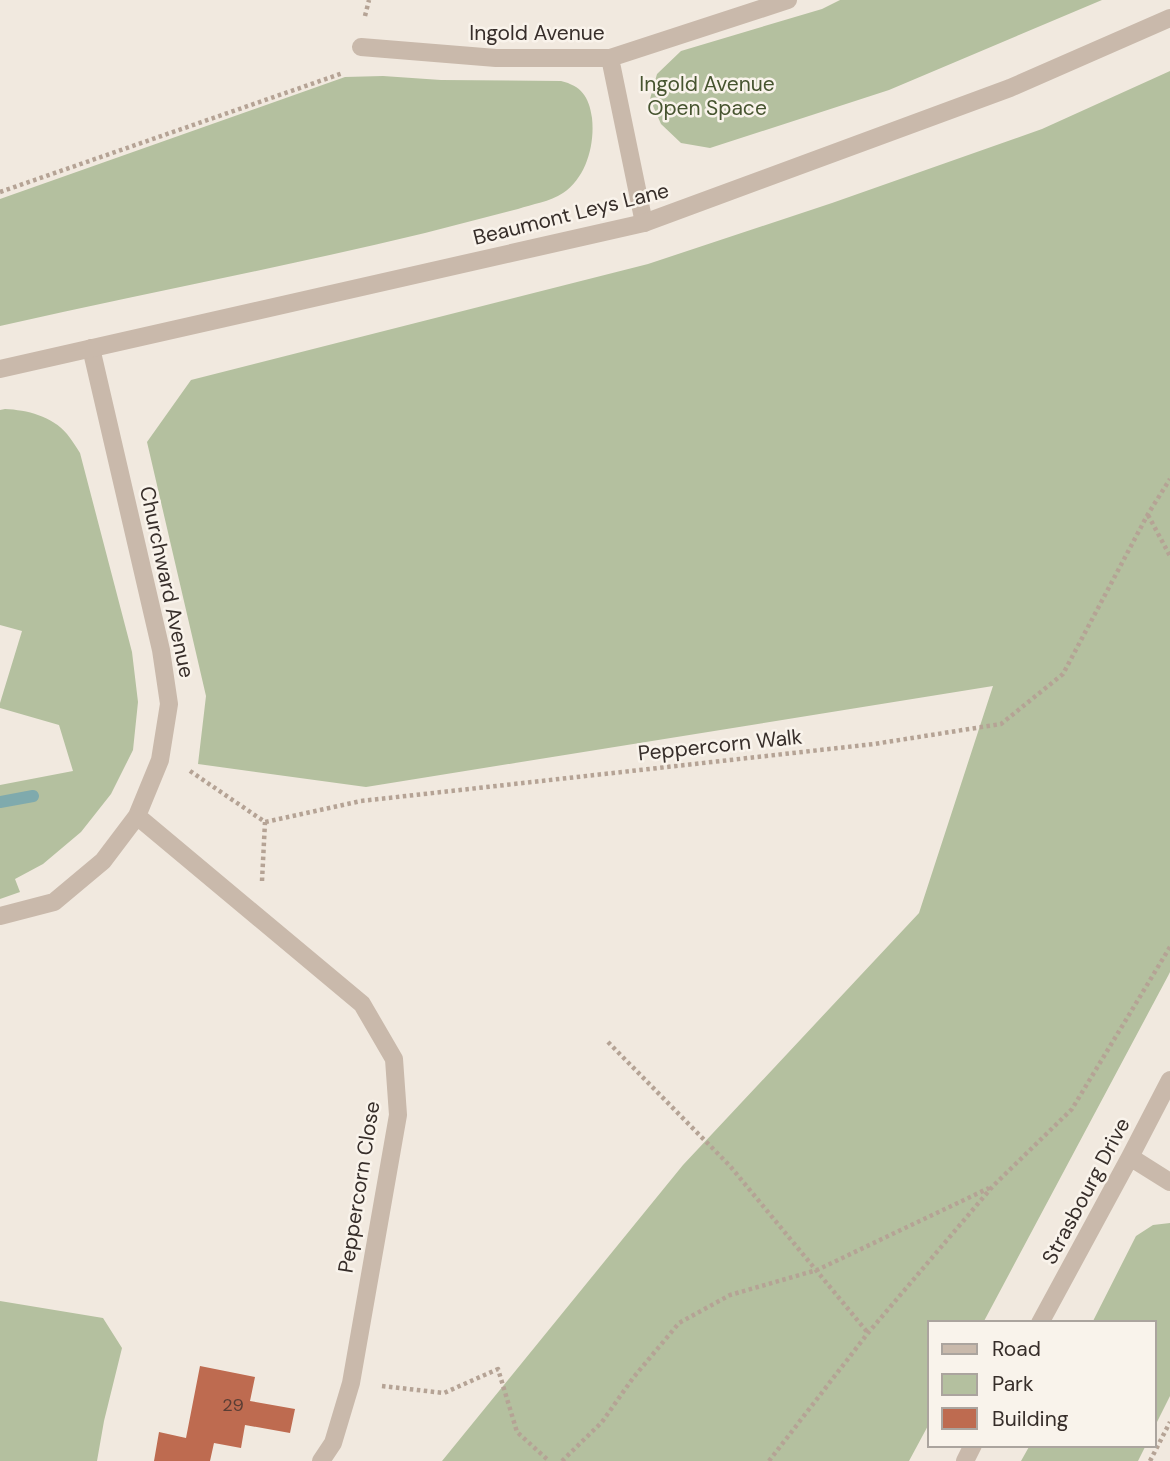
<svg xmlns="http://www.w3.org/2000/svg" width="1170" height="1461" font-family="'DM Sans',sans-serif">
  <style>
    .green { fill: #b4c09f }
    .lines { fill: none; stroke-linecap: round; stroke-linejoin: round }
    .stream { stroke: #7faaad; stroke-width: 12 }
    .building { fill: #be6b50 }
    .path { stroke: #b5a395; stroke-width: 4.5; stroke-dasharray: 3.5 3.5; stroke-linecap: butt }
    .minor { stroke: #c9b9ab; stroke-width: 18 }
    .tertiary { stroke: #c9b9ab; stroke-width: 18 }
    .labels { text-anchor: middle; stroke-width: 5; stroke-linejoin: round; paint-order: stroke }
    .number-label { font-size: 18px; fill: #593d34 }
    .street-label { font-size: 21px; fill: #372e2a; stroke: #f9f3eb }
    .park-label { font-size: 21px; fill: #46542f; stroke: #f9f3eb }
  </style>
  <rect width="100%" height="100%" fill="#f1e9df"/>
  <path class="green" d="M 840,0 L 1102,0 L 889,90 L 710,148 L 681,143 L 661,124 L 650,99 L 657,74 L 681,51 L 822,9 Z
    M 1170,71 L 1170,972 L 1168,976 L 983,1323 L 930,1323 L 930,1422 L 909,1461 L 442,1461 L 683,1165 L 919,913 L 993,686 L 366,787 L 198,764 L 206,696 L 147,442 L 191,380 L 648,264 L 832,203 L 1042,129 Z
    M 383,76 L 441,80 L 561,81 C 581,86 589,96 592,118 C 595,145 586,178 563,193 C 550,202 532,204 518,209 C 487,217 456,225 425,233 C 284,267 142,294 0,326 L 0,199 L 345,77 Z
    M 5,409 C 27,410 52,416 67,434 C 72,440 76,447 80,453 L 132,652 L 138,702 L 133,750 L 111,794 L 81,832 L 43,864 L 15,879 L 20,892 L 0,899 L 0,785 L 73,771 L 59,725 L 0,708 L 0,703 L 22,631 L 0,625 L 0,410 Z
    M 1170,1223 L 1170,1396 L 1154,1428 L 1154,1323 L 1092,1323 L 1136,1236 L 1153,1225 Z
    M 0,1301 L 103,1318 L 122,1348 L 104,1421 L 97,1461 L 0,1461 Z
    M 1030,1445 L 1146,1445 L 1138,1461 L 1021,1461 Z"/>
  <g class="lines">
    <path class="stream" d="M 0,802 L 33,796"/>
  </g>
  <path class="building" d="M 200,1366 L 255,1377 L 250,1401 L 295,1409 L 290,1433 L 245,1425 L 241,1448 L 214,1443 L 210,1461 L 154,1461 L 159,1432 L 186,1438 Z"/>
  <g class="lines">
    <path class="path" d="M 365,16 L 369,0
      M 0,192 L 343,73
      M 1148,515 L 1170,556
      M 190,771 L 265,822 L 361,801 L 874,744 L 1001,724 L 1063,674 L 1148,514 L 1170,479
      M 262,881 L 265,822
      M 608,1042 L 730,1166 L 868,1333
      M 382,1386 L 444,1393 L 498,1369 L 517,1432 L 549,1461
      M 562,1461 L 602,1422 L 633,1378 L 679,1323 L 730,1295 L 817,1270 L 989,1188
      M 769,1461 L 868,1333 L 993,1186 L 1072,1109 L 1170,947
      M 1150,1461 L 1170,1422"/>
    <path class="minor" d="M 361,47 L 496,58 L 610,58 L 788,0
      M 610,58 L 644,223
      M 137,816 L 362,1004 L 394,1059 L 398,1115 L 351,1383 L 333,1443 L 321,1461
      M 0,916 L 54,902 L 103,861 L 137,816 L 160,760 L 169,704 L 161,650 L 91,348
      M 1130,1157 L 1170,1182
      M 1040,1323 L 1130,1157 L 1170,1080
      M 965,1461 L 973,1445"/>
    <path class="tertiary" d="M 0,369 L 644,223 L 1010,88 L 1170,18"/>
  </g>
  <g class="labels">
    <g class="number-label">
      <text x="233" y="1411">29</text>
    </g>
    <g class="street-label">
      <text x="537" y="40">Ingold Avenue</text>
      <text transform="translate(571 214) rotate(-14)" y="7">Beaumont Leys Lane</text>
      <text transform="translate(167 582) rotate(78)" y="7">Churchward Avenue</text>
      <text transform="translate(720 745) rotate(-6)" y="7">Peppercorn Walk</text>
      <text transform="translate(359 1187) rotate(-81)" y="7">Peppercorn Close</text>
      <text transform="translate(1086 1191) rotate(-62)" y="7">Strasbourg Drive</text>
    </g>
    <g class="park-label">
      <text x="707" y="91">Ingold Avenue<tspan x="707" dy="24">Open Space</tspan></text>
    </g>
  </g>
  <rect x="928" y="1321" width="228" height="126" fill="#f9f3eb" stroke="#aba49e" stroke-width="2"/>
  <rect x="942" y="1344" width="35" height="10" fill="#c9b9ab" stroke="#aba49e" stroke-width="2"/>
  <text x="992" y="1356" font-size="21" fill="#372e2a">Road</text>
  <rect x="942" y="1374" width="35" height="21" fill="#b4c09f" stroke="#aba49e" stroke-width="2"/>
  <text x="992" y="1391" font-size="21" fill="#372e2a">Park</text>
  <rect x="942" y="1408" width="35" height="21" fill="#be6b50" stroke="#aba49e" stroke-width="2"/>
  <text x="992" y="1426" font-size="21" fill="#372e2a">Building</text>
</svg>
